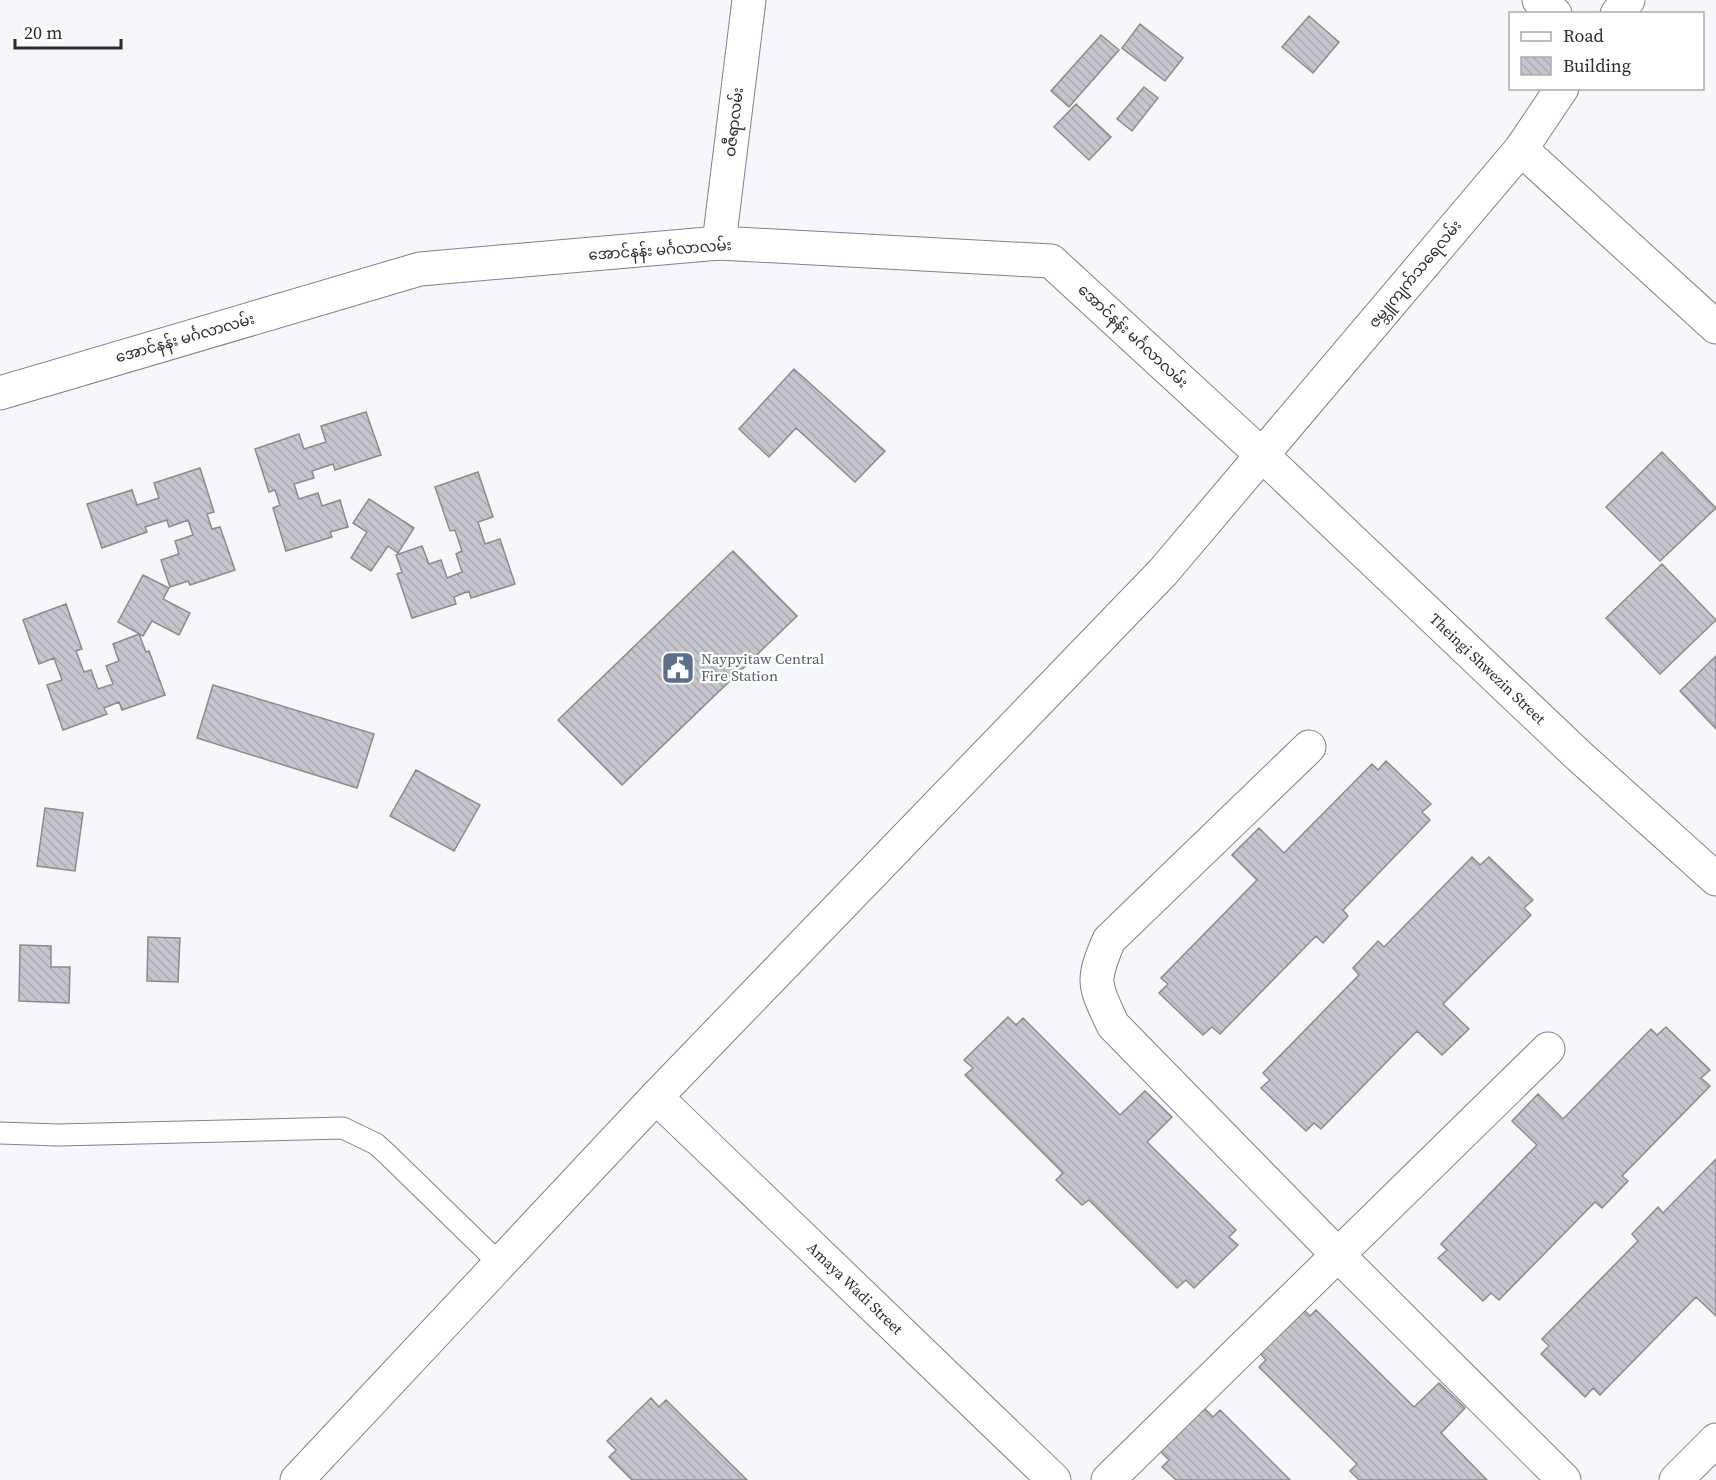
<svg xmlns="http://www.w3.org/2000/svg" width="1716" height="1480" font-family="'Source Serif 4','Noto Sans Myanmar',serif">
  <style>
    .building { fill: url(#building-back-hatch); stroke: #8a8b91; stroke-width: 1.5 }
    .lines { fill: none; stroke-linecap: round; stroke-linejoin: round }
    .lane-casing { stroke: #808187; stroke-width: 23 }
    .street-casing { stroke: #808187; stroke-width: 35 }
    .secondary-casing { stroke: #808187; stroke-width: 35 }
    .lane { stroke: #fff; stroke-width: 21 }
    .street { stroke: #fff; stroke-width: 33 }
    .secondary { stroke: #fff; stroke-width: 33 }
    .labels { text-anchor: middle; stroke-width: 4.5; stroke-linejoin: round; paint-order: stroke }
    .street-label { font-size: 15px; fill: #2b2c2e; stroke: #fff }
    .service-label { font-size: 15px; fill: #4e5e75; stroke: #fff; text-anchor: start }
  </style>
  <defs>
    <pattern id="building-back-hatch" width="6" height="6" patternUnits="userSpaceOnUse" patternTransform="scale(1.5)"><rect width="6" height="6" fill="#c5c6cd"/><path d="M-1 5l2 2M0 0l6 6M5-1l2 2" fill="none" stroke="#a9aab0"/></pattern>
  </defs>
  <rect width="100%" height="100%" fill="#f5f7fd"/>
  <path class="building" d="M 1309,16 L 1339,42 L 1313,73 L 1282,47 Z
    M 1140,24 L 1183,58 L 1165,81 L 1122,48 Z
    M 1101,35 L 1119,50 L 1069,107 L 1051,91 Z
    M 1144,87 L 1158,98 L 1132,131 L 1117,119 Z
    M 1076,104 L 1111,137 L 1089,160 L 1054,127 Z
    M 794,369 L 885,451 L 855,482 L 796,428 L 769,457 L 739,429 Z
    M 366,412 L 381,455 L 335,470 L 333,464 L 312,471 L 314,478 L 294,484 L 299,499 L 318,493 L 322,506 L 340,500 L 348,527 L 330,532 L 332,537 L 286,551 L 273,508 L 280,505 L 275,490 L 269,492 L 255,449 L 299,434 L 304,449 L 326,442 L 321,426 Z
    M 1662,452 L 1716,508 L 1660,561 L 1606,507 Z
    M 200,468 L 214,512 L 207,514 L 212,529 L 220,527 L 235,570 L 190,585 L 188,581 L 170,587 L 161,560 L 179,554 L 175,541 L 193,535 L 188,520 L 169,527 L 167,520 L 145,527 L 147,532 L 102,548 L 87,504 L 132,490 L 137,505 L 159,498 L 154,483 Z
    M 478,472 L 493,517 L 478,522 L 485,544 L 500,539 L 515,584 L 471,598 L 469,591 L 454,597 L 456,604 L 412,618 L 397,574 L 402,572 L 396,555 L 422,546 L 429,564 L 441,560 L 447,578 L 462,572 L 456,554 L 462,551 L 455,530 L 450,531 L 435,487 Z
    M 369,499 L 414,528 L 398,553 L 388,546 L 371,571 L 351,558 L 367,532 L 353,523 Z
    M 733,551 L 797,616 L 622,785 L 558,720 Z
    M 1662,564 L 1716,620 L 1660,674 L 1606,618 Z
    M 143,575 L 169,588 L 163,599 L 190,613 L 179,635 L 152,621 L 143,636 L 118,622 Z
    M 66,604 L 82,649 L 76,651 L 84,672 L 91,670 L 98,689 L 113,684 L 106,666 L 119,661 L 113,644 L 139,634 L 146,652 L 149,651 L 165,695 L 122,710 L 119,702 L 104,708 L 107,714 L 63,730 L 47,685 L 62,680 L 54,658 L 39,664 L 23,620 Z
    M 1716,656 L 1716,729 L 1680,691 Z
    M 213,685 L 374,734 L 357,788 L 197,738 Z
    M 1386,761 L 1431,804 L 1422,812 L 1430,820 L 1343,910 L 1348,916 L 1323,943 L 1316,936 L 1220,1034 L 1212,1027 L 1203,1035 L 1159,993 L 1168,984 L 1161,978 L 1257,880 L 1232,855 L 1259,828 L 1284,853 L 1372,764 L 1378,770 Z
    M 416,770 L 480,805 L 454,851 L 390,816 Z
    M 45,808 L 83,813 L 75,871 L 37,866 Z
    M 1472,857 L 1480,865 L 1489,857 L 1533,900 L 1524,908 L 1531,915 L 1443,1004 L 1469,1029 L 1442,1055 L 1417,1031 L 1321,1129 L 1314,1123 L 1306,1131 L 1261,1088 L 1270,1080 L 1263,1073 L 1359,975 L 1353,968 L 1378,941 L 1384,947 Z
    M 148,937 L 180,938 L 178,982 L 147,981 Z
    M 20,945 L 51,946 L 51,967 L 70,967 L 69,1003 L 19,1001 Z
    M 1008,1017 L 1016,1025 L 1023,1018 L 1120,1115 L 1145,1091 L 1172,1117 L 1147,1142 L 1236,1230 L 1229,1237 L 1238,1245 L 1194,1288 L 1186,1280 L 1177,1288 L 1089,1200 L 1082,1205 L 1056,1180 L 1063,1173 L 965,1075 L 973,1068 L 964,1060 Z
    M 1666,1027 L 1710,1070 L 1701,1078 L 1710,1086 L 1622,1176 L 1628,1181 L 1602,1208 L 1595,1202 L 1499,1300 L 1491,1293 L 1483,1301 L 1438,1258 L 1447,1250 L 1441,1244 L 1537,1145 L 1512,1121 L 1538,1094 L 1563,1119 L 1651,1029 L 1657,1035 Z
    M 1716,1159 L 1716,1316 L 1696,1297 L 1600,1395 L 1593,1388 L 1585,1397 L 1541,1354 L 1549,1346 L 1542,1339 L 1638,1241 L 1632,1234 L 1658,1207 L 1663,1213 Z
    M 1302,1308 L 1310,1316 L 1316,1310 L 1414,1407 L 1439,1383 L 1465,1408 L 1441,1433 L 1487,1480 L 1359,1480 L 1350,1471 L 1357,1464 L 1259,1367 L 1266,1360 L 1258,1351 Z
    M 651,1398 L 659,1407 L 666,1400 L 747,1480 L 632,1480 L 609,1457 L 616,1450 L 607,1441 Z
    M 1204,1408 L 1213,1417 L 1220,1410 L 1290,1480 L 1176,1480 L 1162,1467 L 1169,1460 L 1160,1451 Z"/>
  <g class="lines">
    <defs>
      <path id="lane" d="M 0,1133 L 58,1135 L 343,1128 L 376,1144 L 387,1154 L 500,1264"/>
      <g id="street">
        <path d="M 1539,0 L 1555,14"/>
        <path d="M 1521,149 L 1716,327"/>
        <path d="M 719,243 L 749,0"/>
        <path id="s1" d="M 0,393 L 420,269 L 719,243 L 1051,261 L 1262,455 L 1578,755 L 1716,879"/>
        <path d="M 1309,747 L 1109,940 C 1091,982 1094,984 1113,1025 L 1338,1255 L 1564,1480"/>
        <path id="s2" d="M 656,1097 L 1054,1480"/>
        <path d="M 1108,1480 L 1548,1049"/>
        <path d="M 1676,1480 L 1716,1440"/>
      </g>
      <path id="secondary" d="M 1617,14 L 1628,0
        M 297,1480 L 656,1097 L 1163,572 L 1521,149 L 1562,88"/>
    </defs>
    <use href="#lane" class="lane-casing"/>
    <use href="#street" class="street-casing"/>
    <use href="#secondary" class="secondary-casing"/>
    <use href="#lane" class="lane"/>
    <use href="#street" class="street"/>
    <use href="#secondary" class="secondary"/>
  </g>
  <defs>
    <symbol id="civic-square" viewBox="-11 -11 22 22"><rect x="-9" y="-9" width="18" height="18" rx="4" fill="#5c6f8a" stroke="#fff"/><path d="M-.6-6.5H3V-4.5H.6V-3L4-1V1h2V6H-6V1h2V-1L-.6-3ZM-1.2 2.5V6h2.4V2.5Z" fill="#fff"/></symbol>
  </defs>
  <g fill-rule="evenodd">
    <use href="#civic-square" x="659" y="649" width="38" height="38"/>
  </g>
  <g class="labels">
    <g class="street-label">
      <text transform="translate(734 122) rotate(-83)" y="5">ဝဇီရာလမ်း</text>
      <text transform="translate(660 250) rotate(-4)" y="5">အောင်နန်း မင်္ဂလာလမ်း</text>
      <text transform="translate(1415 274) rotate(-50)" y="5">ဇမ္ဘူကျက်သရေလမ်း</text>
      <text transform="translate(1133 336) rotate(43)" y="5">အောင်နန်း မင်္ဂလာလမ်း</text>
      <text transform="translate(185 338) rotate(-16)" y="5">အောင်နန်း မင်္ဂလာလမ်း</text>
      <text dy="5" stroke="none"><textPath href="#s1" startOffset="1668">Theingi Shwezin Street</textPath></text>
      <text dy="5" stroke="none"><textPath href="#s2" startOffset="276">Amaya Wadi Street</textPath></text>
    </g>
    <g class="service-label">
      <text x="701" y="664">Naypyitaw Central<tspan x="701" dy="17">Fire Station</tspan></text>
    </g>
  </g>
  <rect x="1509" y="12" width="195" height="78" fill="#ffffff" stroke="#aaabab" stroke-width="1.5"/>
  <rect x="1521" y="32" width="30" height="9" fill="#ffffff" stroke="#aaabab" stroke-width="1.5"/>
  <text x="1563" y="42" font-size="18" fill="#2b2c2e">Road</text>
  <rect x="1521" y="57" width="30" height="18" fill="url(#building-back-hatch)" stroke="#aaabab" stroke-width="1.5"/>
  <text x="1563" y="72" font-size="18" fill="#2b2c2e">Building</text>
  <path d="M15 39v9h106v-9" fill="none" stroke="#2b2c2e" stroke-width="3"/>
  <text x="24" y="39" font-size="18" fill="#2b2c2e" stroke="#ffffff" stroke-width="4.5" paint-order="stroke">20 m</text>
</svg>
